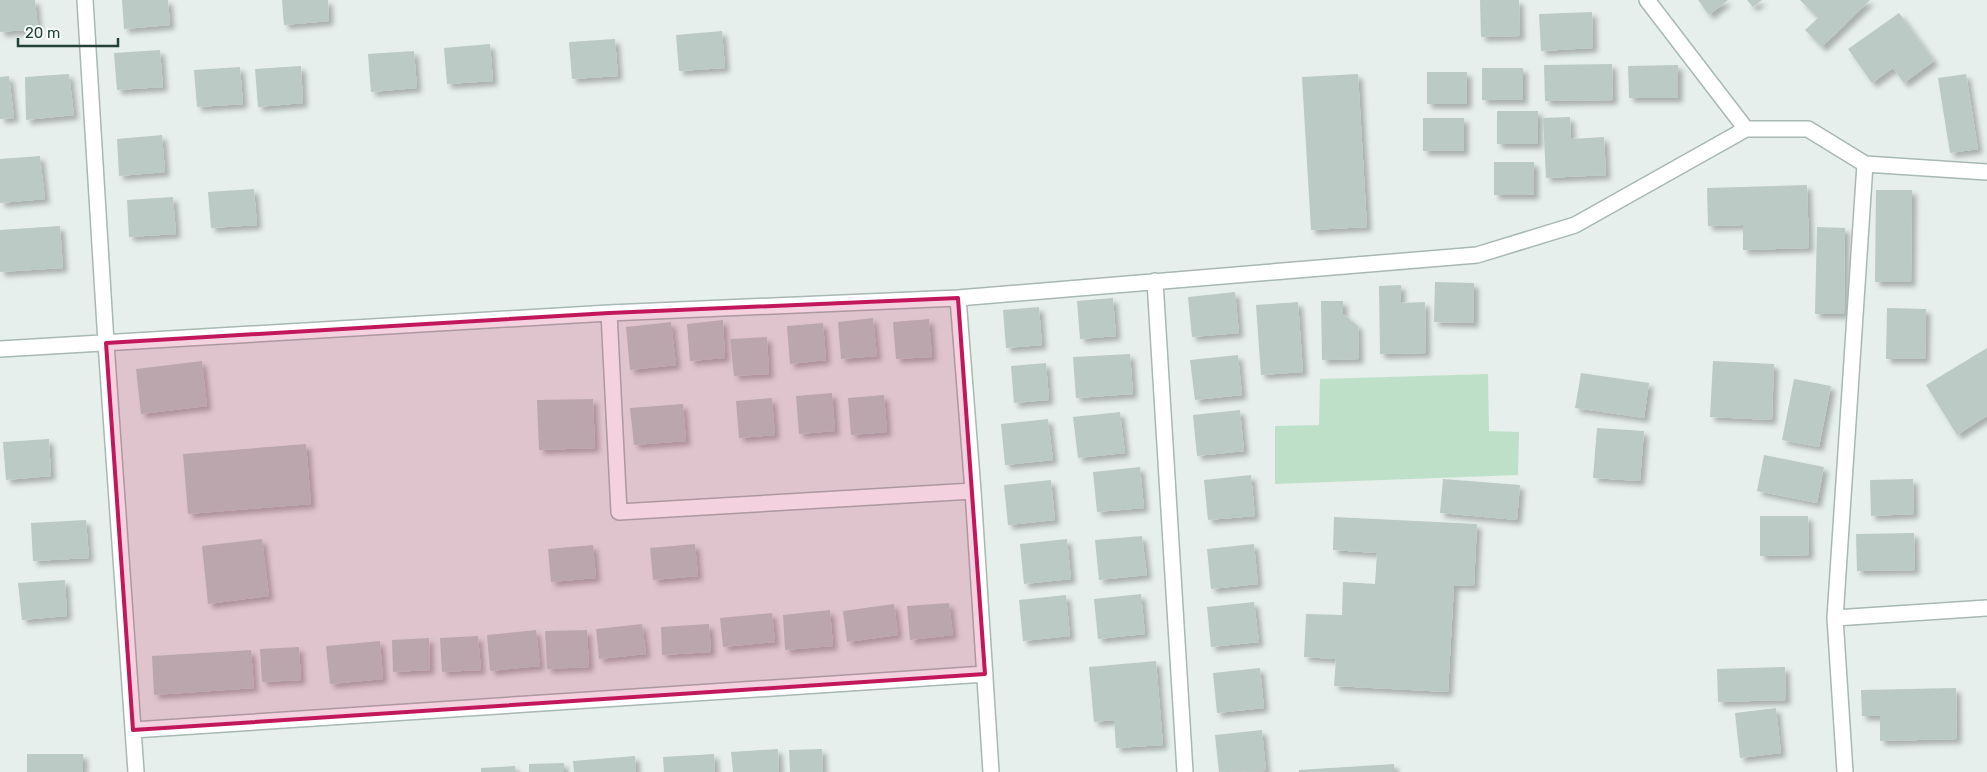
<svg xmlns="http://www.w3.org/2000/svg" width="1987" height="772" font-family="Rubik,sans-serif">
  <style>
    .green { fill: #bfe0c8 }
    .building { fill: #bbcac4; filter: url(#shadow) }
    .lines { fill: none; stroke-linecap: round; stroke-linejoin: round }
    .minor-casing { stroke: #a8b8b2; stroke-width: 18 }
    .minor { stroke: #fff; stroke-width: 15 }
    .marked { fill: #c2185b; fill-opacity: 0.2; stroke: #c2185b; stroke-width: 4; stroke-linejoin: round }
  </style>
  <defs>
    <filter id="shadow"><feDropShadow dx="4.5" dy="4.5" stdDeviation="2.5" flood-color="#0004"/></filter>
  </defs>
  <rect width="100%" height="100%" fill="#e6efeb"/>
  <path class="green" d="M 1488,374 L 1489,431 L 1519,432 L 1518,475 L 1275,484 L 1275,426 L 1319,425 L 1320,379 Z"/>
  <path class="building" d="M 0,0 L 35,0 L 38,29 L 0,32 Z
    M 122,0 L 168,0 L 170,25 L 124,29 Z
    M 282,0 L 328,0 L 329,21 L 284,25 Z
    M 1480,0 L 1519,0 L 1520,36 L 1481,37 Z
    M 1698,0 L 1728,0 L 1709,15 Z
    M 1747,0 L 1762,0 L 1753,7 Z
    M 1800,0 L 1870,0 L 1822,47 L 1805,30 L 1818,18 Z
    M 1592,12 L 1593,48 L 1541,51 L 1539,14 Z
    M 1899,13 L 1934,61 L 1904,83 L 1893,68 L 1872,83 L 1848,49 Z
    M 722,31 L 725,68 L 679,71 L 676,35 Z
    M 615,39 L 618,76 L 572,79 L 569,42 Z
    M 490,44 L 493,81 L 447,84 L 444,48 Z
    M 160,50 L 163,87 L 117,90 L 114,53 Z
    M 414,51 L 417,88 L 371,92 L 368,54 Z
    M 1612,64 L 1613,100 L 1545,101 L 1544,65 Z
    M 1678,65 L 1678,98 L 1629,98 L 1628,66 Z
    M 301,66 L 303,103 L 258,107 L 255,69 Z
    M 240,67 L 243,104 L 197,107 L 194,70 Z
    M 1482,68 L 1523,68 L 1523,100 L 1482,100 Z
    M 1427,72 L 1467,72 L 1467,104 L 1427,104 Z
    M 69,74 L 74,115 L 26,120 L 25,77 Z
    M 1358,74 L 1367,227 L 1311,230 L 1302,77 Z
    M 1966,74 L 1978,149 L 1950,153 L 1938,78 Z
    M 9,76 L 14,118 L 0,119 L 0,77 Z
    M 1497,111 L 1538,111 L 1538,144 L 1497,144 Z
    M 1570,117 L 1571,139 L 1604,137 L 1606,175 L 1546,178 L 1543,118 Z
    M 1423,118 L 1464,118 L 1464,151 L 1423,151 Z
    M 162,135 L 165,172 L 119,176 L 117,139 Z
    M 40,156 L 45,199 L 0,203 L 0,159 Z
    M 1494,162 L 1534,162 L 1534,195 L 1494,195 Z
    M 1807,185 L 1809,248 L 1743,250 L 1743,225 L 1708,226 L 1707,188 Z
    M 254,189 L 257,225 L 211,228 L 208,192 Z
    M 1876,190 L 1912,190 L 1911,282 L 1875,282 Z
    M 173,197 L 176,234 L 129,237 L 127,200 Z
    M 60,226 L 63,268 L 0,272 L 0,230 Z
    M 1817,227 L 1845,228 L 1844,314 L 1815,314 Z
    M 1435,282 L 1474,283 L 1474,323 L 1434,322 Z
    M 1401,285 L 1401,303 L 1425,302 L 1426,353 L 1380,354 L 1379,286 Z
    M 1235,292 L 1239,333 L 1192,337 L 1188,297 Z
    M 1113,298 L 1116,336 L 1080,339 L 1077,301 Z
    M 1321,301 L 1343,301 L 1343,314 L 1358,326 L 1359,359 L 1322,360 Z
    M 1298,302 L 1303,372 L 1261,375 L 1256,305 Z
    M 1039,307 L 1042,345 L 1006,348 L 1003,310 Z
    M 1887,308 L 1926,309 L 1925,359 L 1886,359 Z
    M 873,318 L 877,356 L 841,359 L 838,322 Z
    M 929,319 L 932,357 L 896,359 L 893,322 Z
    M 723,320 L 725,358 L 690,361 L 687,324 Z
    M 671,322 L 676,365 L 630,370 L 626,327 Z
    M 823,323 L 826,360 L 790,364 L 787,326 Z
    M 767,337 L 769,374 L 734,376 L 730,339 Z
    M 1987,348 L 1987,416 L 1957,435 L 1926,385 Z
    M 1130,354 L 1133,394 L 1076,398 L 1073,357 Z
    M 1238,355 L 1242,395 L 1195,400 L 1190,360 Z
    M 202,361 L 207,406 L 141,414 L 136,369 Z
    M 1713,361 L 1774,364 L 1772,420 L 1710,417 Z
    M 1046,363 L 1049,400 L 1014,403 L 1011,366 Z
    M 1581,373 L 1649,383 L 1644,418 L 1575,408 Z
    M 1794,379 L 1831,386 L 1819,447 L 1782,440 Z
    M 832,393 L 835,431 L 799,434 L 796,396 Z
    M 884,395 L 887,432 L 851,435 L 848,398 Z
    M 772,398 L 775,435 L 739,438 L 736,401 Z
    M 593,399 L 595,448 L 539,450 L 537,400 Z
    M 683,404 L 686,441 L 634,445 L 630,408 Z
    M 1240,410 L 1244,451 L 1197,456 L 1193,415 Z
    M 1120,412 L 1125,453 L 1078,458 L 1073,417 Z
    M 1048,419 L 1053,460 L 1005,465 L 1001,424 Z
    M 1597,428 L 1644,431 L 1640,481 L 1593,478 Z
    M 49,439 L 51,476 L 6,480 L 3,442 Z
    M 306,444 L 311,504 L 188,514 L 183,454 Z
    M 1764,455 L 1824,467 L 1817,503 L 1757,491 Z
    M 1140,467 L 1144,508 L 1097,512 L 1093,472 Z
    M 1251,475 L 1255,516 L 1208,520 L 1204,480 Z
    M 1443,479 L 1520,485 L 1517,520 L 1440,513 Z
    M 1913,479 L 1914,514 L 1871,516 L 1870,480 Z
    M 1051,480 L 1055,520 L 1008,525 L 1004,485 Z
    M 1760,516 L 1808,516 L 1809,555 L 1760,556 Z
    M 1334,517 L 1477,524 L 1474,586 L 1454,585 L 1448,692 L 1334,686 L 1336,659 L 1304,657 L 1306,614 L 1342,615 L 1343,582 L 1375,584 L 1377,553 L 1333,550 Z
    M 86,520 L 89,558 L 33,561 L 31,523 Z
    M 1914,533 L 1915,570 L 1857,571 L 1856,534 Z
    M 1142,536 L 1147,575 L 1099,580 L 1095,540 Z
    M 262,539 L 269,596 L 208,604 L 202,546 Z
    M 1067,539 L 1071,579 L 1024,584 L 1020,544 Z
    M 695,544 L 698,576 L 653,580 L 650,548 Z
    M 1254,544 L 1258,584 L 1211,589 L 1207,549 Z
    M 593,545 L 596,578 L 551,582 L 548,549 Z
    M 65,580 L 67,616 L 22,620 L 18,583 Z
    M 1141,594 L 1145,634 L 1098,639 L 1094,599 Z
    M 1066,595 L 1070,636 L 1023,641 L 1019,600 Z
    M 1254,602 L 1259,642 L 1211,647 L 1207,607 Z
    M 949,603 L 953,635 L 910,640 L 907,606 Z
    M 894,604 L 898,635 L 847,642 L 843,611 Z
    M 830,610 L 833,646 L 785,650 L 783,615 Z
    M 772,613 L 775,642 L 723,647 L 720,618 Z
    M 642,624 L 646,654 L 599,659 L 596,629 Z
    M 709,624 L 711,652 L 662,655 L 661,627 Z
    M 536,630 L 540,666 L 490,671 L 487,635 Z
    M 587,630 L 589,667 L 547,669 L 545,631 Z
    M 478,636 L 481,670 L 442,672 L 440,638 Z
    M 429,638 L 430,670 L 393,672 L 392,640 Z
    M 380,641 L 383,679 L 330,684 L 326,646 Z
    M 299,647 L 301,680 L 262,682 L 260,649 Z
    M 251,650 L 254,688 L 154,695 L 152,656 Z
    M 1156,661 L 1163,745 L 1116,748 L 1114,720 L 1094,722 L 1089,667 Z
    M 1785,667 L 1786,700 L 1718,702 L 1717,669 Z
    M 1260,668 L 1264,708 L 1217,713 L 1213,673 Z
    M 1956,688 L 1957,739 L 1880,741 L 1880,716 L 1862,716 L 1861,690 Z
    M 1776,708 L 1781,753 L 1740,758 L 1735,713 Z
    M 1262,730 L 1266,771 L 1219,772 L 1215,735 Z
    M 778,749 L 779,772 L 733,772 L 731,752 Z
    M 822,749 L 823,772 L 790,772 L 789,750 Z
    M 27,754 L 83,754 L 83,772 L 27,772 Z
    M 714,754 L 715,772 L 664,772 L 663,757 Z
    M 635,756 L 636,772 L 574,772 L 573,761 Z
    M 564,763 L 564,772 L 529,772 L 529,764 Z
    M 1394,764 L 1394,772 L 1299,772 L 1299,770 Z
    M 515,766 L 516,772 L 481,772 L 481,768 Z"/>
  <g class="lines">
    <defs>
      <path id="minor" d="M 85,0 L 106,343 L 136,772
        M 1647,0 L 1746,129
        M 1155,281 L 1185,772
        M 958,298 L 973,491 L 991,772
        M 609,313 L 619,512 L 973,491
        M 0,349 L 609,313 L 958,298 L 1477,255 L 1575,225 L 1746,129 L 1808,129 L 1865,164 L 1987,172
        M 1835,618 L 1987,608
        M 133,730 L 985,674
        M 1845,772 L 1835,618 L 1865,164"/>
    </defs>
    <use href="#minor" class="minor-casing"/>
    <use href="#minor" class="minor"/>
  </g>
  <path class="marked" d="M 958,298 L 985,674 L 133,730 L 106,343 L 609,313 Z"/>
  <path d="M18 38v8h100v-8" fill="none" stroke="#24423a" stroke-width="2.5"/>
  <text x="25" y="38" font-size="15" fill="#24423a" stroke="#f7fbf9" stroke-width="4" paint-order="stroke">20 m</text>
</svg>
